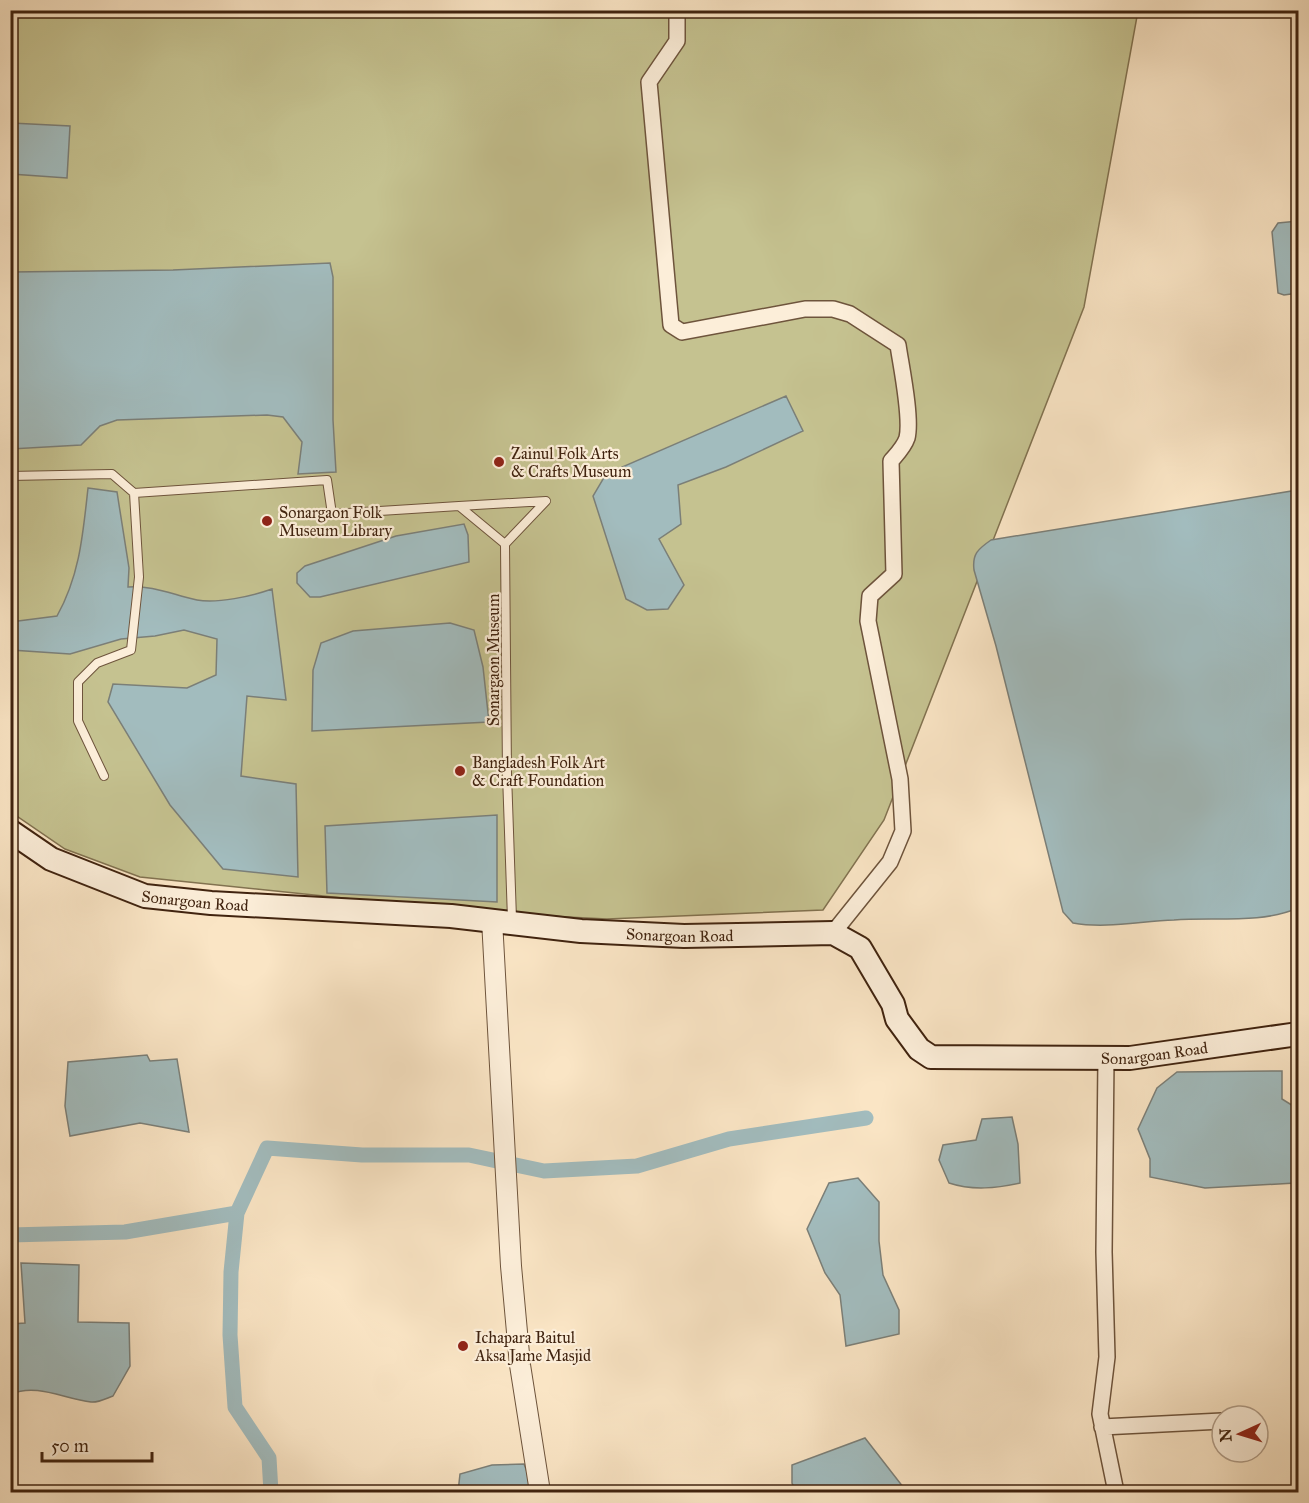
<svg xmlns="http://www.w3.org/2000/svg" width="1309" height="1503" font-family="'IM FELL Great Primer',serif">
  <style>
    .green { fill: #c5c290; stroke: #827250; stroke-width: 1.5 }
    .water { fill: #a2bcbe; stroke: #7b7f78; stroke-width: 1.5 }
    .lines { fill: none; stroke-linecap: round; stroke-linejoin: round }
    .canal { stroke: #a2bcbe; stroke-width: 15 }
    .service-casing { stroke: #6e543c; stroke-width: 10 }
    .minor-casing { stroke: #6e543c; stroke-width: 18 }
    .tertiary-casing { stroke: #6e543c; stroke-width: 22 }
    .secondary-casing { stroke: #40230f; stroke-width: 26 }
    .service { stroke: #fceed9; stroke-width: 8 }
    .minor { stroke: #fceed9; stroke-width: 15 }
    .tertiary { stroke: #fceed9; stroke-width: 20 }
    .secondary { stroke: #fceed9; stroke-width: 22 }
    .poi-dot { fill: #8f2418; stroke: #fceed9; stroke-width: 2 }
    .labels { text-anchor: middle; stroke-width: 4.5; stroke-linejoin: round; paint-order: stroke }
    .poi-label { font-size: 16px; fill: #40230f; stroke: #fceed9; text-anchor: start }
    .street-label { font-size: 16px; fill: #40230f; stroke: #fceed9 }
  </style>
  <rect width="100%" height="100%" fill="#fae5c5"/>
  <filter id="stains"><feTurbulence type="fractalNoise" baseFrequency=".00333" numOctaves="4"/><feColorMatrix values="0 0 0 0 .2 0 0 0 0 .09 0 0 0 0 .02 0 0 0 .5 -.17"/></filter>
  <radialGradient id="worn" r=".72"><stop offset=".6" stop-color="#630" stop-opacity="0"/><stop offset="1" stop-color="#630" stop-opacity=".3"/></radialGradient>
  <path class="green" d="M 10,11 L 1138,11 L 1084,307 L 884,820 L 823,910 L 607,919 L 487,913 L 140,877 L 65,849 L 11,812 Z"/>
  <path class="water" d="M 11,123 L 70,126 L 67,178 L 11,174 Z
    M 1298,221 L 1298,293 L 1284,295 L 1278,293 L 1272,232 L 1278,223 Z
    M 330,263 L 333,277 L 333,420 L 336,472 L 298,474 L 302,442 L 283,417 L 267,415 L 117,420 L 100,426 L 81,445 L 11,449 L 11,272 L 173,270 Z
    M 786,396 L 803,431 L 726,467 L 678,485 L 681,524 L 659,539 L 684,585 L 668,609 L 647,610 L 626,599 L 593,496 L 606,474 Z
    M 88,488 L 117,492 L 129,568 L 128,587 C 153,585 173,595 197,600 C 217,604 252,596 272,589 L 286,700 L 247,696 L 241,776 L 296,784 L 298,877 L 223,869 L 170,805 L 108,702 L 113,684 L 187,688 L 216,675 L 217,639 L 184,630 L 155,636 L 121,639 L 70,654 L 11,650 L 10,620 L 18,621 L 57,616 C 80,575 83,533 88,488 Z
    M 1298,490 L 1298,908 C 1261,924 1215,917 1174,920 C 1141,921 1106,929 1073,923 L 1063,912 L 996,646 L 974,570 C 972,554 978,549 991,540 Z
    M 464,524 L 468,535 L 469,562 L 320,597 L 310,597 L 297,583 L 297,573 L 305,566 L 396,536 Z
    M 450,623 L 474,630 L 483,667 L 489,722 L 312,731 L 313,670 L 321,643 L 353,631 Z
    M 497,815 L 497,902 L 327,893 L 325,826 Z
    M 147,1055 L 150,1061 L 177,1059 L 189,1132 L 140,1123 L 70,1136 L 65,1106 L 68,1062 Z
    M 1282,1071 L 1282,1099 L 1298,1109 L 1295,1183 L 1205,1188 L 1150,1177 L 1150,1159 L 1138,1129 L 1157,1088 L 1177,1072 Z
    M 1012,1117 L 1018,1144 L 1020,1183 C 997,1188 973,1191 949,1183 L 939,1160 L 943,1145 L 976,1140 L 982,1119 Z
    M 858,1178 L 879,1202 L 879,1241 L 883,1275 L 899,1310 L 899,1334 L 846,1346 L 840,1295 L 825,1273 L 807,1229 L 829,1183 Z
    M 21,1263 L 79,1265 L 78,1322 L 129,1323 L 130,1366 L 113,1396 C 107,1398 98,1403 91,1402 C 64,1399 37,1383 11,1394 L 11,1324 L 25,1323 Z
    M 865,1438 L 907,1492 L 796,1492 L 792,1483 L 792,1465 Z
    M 524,1464 L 535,1492 L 458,1492 L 460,1474 L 492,1465 Z"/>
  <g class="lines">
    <path class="canal" d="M 237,1213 L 231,1272 L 230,1335 L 235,1407 L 269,1458 L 271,1492
      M 10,1235 L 125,1232 L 237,1213 L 267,1148 L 362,1155 L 469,1155 L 544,1171 L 637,1166 L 729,1139 L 866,1118"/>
    <defs>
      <path id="service" d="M 10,476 L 112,474 L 134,493 L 327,480 L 332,514 L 459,506
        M 505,544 L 546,501 L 459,506 L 505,544 L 507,774 L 512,919
        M 104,776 L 78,721 L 78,682 L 97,663 L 131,650 L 139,577 L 134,493"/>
      <path id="minor" d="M 677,10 L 677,41 L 649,82 L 671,325 L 682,332 L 805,309 L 833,309 L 850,314 L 898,345 C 901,366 912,418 907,438 C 904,447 897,454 891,461 L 894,574 L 870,596 L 868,621 L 900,779 L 903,831 L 890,862 L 833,933
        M 1106,1058 L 1104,1252 L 1107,1357 L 1100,1414 L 1116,1492
        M 1102,1427 L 1222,1421"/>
      <path id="tertiary" d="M 492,920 L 511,1266 L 520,1365 L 540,1492"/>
      <g id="secondary">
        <path id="s1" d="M 10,831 L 51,859 L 145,896 L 211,903 L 451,916 L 581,931 L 684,936 L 833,933 L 860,948 L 893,1004 L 897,1019 L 919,1049 L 931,1057 L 1130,1058 L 1298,1034"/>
      </g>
    </defs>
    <use href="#service" class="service-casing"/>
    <use href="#minor" class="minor-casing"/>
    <use href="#tertiary" class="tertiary-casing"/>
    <use href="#secondary" class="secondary-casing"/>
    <use href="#service" class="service"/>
    <use href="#minor" class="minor"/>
    <use href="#tertiary" class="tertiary"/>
    <use href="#secondary" class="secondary"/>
  </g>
  <g class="poi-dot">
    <circle cx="499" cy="462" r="6"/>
    <circle cx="267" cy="521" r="6"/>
    <circle cx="460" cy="771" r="6"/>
    <circle cx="463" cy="1346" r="6"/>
  </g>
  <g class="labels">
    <g class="poi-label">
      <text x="511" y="459">Zainul Folk Arts<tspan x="511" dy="18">&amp; Crafts Museum</tspan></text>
      <text x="279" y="518">Sonargaon Folk<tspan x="279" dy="18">Museum Library</tspan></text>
      <text x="472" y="768">Bangladesh Folk Art<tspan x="472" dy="18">&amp; Craft Foundation</tspan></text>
      <text x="475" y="1343">Ichapara Baitul<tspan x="475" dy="18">Aksa Jame Masjid</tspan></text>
    </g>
    <g class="street-label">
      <text transform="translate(493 660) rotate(-90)" y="6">Sonargaon Museum</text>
      <text dy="6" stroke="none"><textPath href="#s1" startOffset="201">Sonargoan Road</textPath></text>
      <text dy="6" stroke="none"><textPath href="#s1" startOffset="687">Sonargoan Road</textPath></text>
      <text dy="6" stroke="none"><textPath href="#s1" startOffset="1227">Sonargoan Road</textPath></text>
    </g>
  </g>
  <rect width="1309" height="1503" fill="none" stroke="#fae5c5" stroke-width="36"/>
  <rect x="12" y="12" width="1285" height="1479" fill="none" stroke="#40230f" stroke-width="3"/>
  <rect x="18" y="18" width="1273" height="1467" fill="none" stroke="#40230f" stroke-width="1.5"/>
  <g transform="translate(1240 1434) rotate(266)"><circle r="28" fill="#fceed9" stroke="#b19d88" stroke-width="1.5"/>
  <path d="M0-4.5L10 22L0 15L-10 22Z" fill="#8f2418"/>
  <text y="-9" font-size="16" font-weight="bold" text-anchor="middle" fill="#40230f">N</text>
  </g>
  <path d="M42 1452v9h110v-9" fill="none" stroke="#40230f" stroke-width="3"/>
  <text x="51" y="1452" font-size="18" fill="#40230f" stroke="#fceed9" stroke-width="4.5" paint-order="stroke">50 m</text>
  <rect width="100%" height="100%" filter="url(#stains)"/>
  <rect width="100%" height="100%" fill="url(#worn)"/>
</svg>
